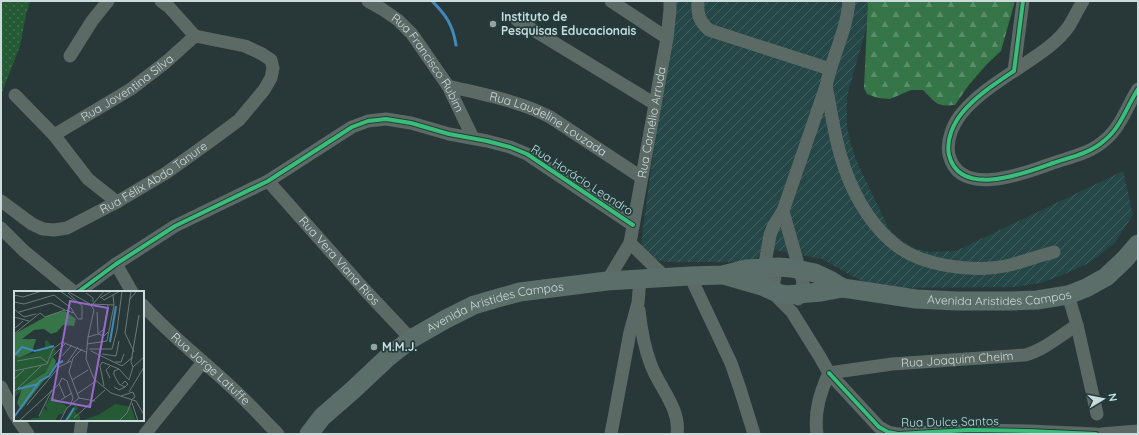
<svg xmlns="http://www.w3.org/2000/svg" width="1139" height="435" font-family="Quicksand,sans-serif">
  <style>
    .industrial { fill: url(#industrial-furrows) }
    .grass { fill: url(#grass-dots) }
    .forest { fill: url(#forest-firs) }
    .lines { fill: none; stroke-linecap: round; stroke-linejoin: round }
    .stream { stroke: #4189b9; stroke-width: 3 }
    .minor { stroke: #5c6a66; stroke-width: 13 }
    .highway { stroke: #5b6e6a; stroke-width: 19 }
    .cycleway-casing { stroke: #223d3d; stroke-width: 6 }
    .cycleway { stroke: #3abd76; stroke-width: 4 }
    .poi-dot { fill: #93a2a2; stroke: #223d3d; stroke-width: 1.5 }
    .labels { text-anchor: middle; stroke-width: 3.5; stroke-linejoin: round; paint-order: stroke }
    .poi-label { font-size: 12px; font-weight: bold; fill: #ccdbdb; stroke: #223d3d; text-anchor: start }
    .street-label { font-size: 12px; fill: #ccdbdb; stroke: #223d3d }
    .inset-river { fill: none; stroke: #4189b9; stroke-width: 2 }
    .inset-road { fill: none; stroke: #6a7979; stroke-width: 1 }
    .view { fill: #9769c9; fill-opacity: 0.15; stroke: #9769c9; stroke-width: 2 }
    .inset-edge { fill: none; stroke: #ccdbdb; stroke-width: 2 }
  </style>
  <defs>
    <pattern id="industrial-furrows" width="10" height="10" patternUnits="userSpaceOnUse"><rect width="10" height="10" fill="#254747"/><path d="M-1 1l2-2M0 10L10 0M9 11l2-2" fill="none" stroke="#436161"/></pattern>
    <pattern id="grass-dots" width="8" height="8" patternUnits="userSpaceOnUse"><rect width="8" height="8" fill="#245a34"/><path d="M2 2h.1M6 6h.1" fill="none" stroke="#437151" stroke-width="1.8" stroke-linecap="round"/></pattern>
    <pattern id="forest-firs" width="22" height="20" patternUnits="userSpaceOnUse"><rect width="22" height="20" fill="#357547"/><path d="M5 1l3.5 6h-7zM16 11l3.5 6h-7z" fill="#5a8e6a"/></pattern>
  </defs>
  <rect width="100%" height="100%" fill="#283737"/>
  <path class="industrial" d="M 674,1 L 875,1 L 868,22 L 847,96 L 847,126 L 850,141 L 856,160 L 889,229 L 901,240 L 913,248 L 929,252 L 956,251 L 1123,171 L 1133,215 L 1114,244 L 1089,263 L 1067,273 L 1041,283 L 1015,287 L 879,288 L 861,281 L 822,259 L 770,249 L 760,256 L 751,261 L 740,262 L 665,262 L 657,260 L 648,259 L 641,249 L 643,228 Z"/>
  <path class="grass" d="M 1,1 L 30,1 L 26,15 L 20,46 L 1,95 Z"/>
  <path class="forest" d="M 868,1 L 1015,1 L 1001,51 L 987,64 L 968,86 L 955,105 C 936,107 936,103 923,90 L 911,90 L 890,99 L 878,98 L 867,94 L 864,88 Z"/>
  <g class="lines">
    <path class="stream" d="M 432,1 C 446,15 453,25 456,45"/>
    <g class="minor">
      <path id="s1" d="M 368,1 L 382,9 L 398,20 L 412,34 L 448,86 L 473,138"/>
      <path d="M 611,1 L 667,38"/>
      <path d="M 698,1 C 697,14 699,21 709,30 L 830,69"/>
      <path d="M 1023,1 L 1014,71 C 996,83 976,96 962,113 C 953,124 946,140 949,155 C 960,199 1025,173 1053,163 C 1071,157 1091,153 1105,140 C 1121,127 1127,106 1138,89"/>
      <path d="M 517,20 L 655,104"/>
      <path d="M 70,56 L 92,21 L 108,1"/>
      <path d="M 1014,71 C 1033,58 1056,45 1069,26 C 1074,18 1078,9 1083,1"/>
      <path id="s2" d="M 448,86 C 481,94 520,101 550,117 L 641,177"/>
      <path d="M 826,86 C 831,109 834,134 841,157 C 850,188 867,221 892,242 C 920,267 974,273 1010,265 C 1025,261 1039,256 1054,252"/>
      <path d="M 15,95 L 54,135 L 88,179 L 117,202"/>
      <path id="s3" d="M 54,135 L 131,89 L 166,62 L 195,36"/>
      <path id="s4" d="M 268,181 L 364,289 L 411,339"/>
      <path id="s5" d="M 1,201 L 32,224 L 43,229 L 54,230 L 67,228 L 117,202 L 166,173 L 208,143 L 239,120 L 264,90 L 271,78 L 273,68 L 271,60 L 262,54 L 245,46 L 195,36 L 169,7 L 161,1"/>
      <path d="M 783,211 L 803,282 L 801,294 L 798,299"/>
      <path d="M 1,228 L 24,251 L 74,292"/>
      <path d="M 630,243 L 665,277"/>
      <path d="M 116,264 L 132,292"/>
      <path d="M 779,267 L 775,275 L 774,282 L 774,291 L 777,297 L 792,312 L 820,357 L 829,373 C 820,393 814,412 817,434"/>
      <path d="M 763,275 L 770,235 L 773,227 L 783,211 L 826,86 C 832,57 847,30 849,1"/>
      <path d="M 690,276 L 731,363 L 740,389 L 754,434"/>
      <path id="s6" d="M 607,281 L 630,243 L 667,38 L 670,10 L 670,1"/>
      <path d="M 78,292 L 116,264 L 175,226 L 268,181 L 352,127 L 368,121 L 386,119 L 411,123 L 449,134 L 487,141 L 510,147 L 527,154 L 633,225"/>
      <path d="M 1068,295 L 1077,325 L 1097,414"/>
      <path id="s7" d="M 143,305 C 169,334 200,358 228,384 C 246,400 261,417 278,434"/>
      <path d="M 639,310 C 641,329 644,347 651,365 C 659,387 681,409 677,434"/>
      <path d="M 829,373 L 879,427 L 888,432 L 898,434 L 969,430 L 1029,431 L 1096,434"/>
      <path id="s8" d="M 829,373 L 892,364 L 1025,355 C 1044,350 1061,335 1077,325"/>
      <path d="M 1,387 L 15,415"/>
      <path d="M 18,420 L 28,434"/>
      <path d="M 80,434 L 82,420"/>
      <path d="M 145,434 L 203,362"/>
      <path d="M 611,434 L 630,332 L 638,303 L 640,279"/>
      <path d="M 1101,434 L 1138,431"/>
    </g>
    <g class="highway">
      <path id="s9" d="M 724,275 L 762,286 L 780,294 L 787,295 L 821,292 L 843,288 L 916,299 L 957,301 L 1010,301 L 1037,300 L 1068,295 L 1086,288 L 1106,277 L 1125,259 L 1138,244"/>
      <path id="s10" d="M 309,434 L 322,417 L 353,390 L 387,358 L 411,339 L 446,319 L 474,305 L 498,298 L 520,292 L 607,281 L 690,276 L 723,275 L 746,269 L 779,267 L 791,268 L 815,273 L 830,280 L 843,288"/>
    </g>
    <defs>
      <path id="cycleway" d="M 1023,1 L 1014,71 C 996,83 976,96 962,113 C 953,124 946,140 949,155 C 960,199 1025,173 1053,163 C 1071,157 1091,153 1105,140 C 1121,127 1127,106 1138,89
        M 78,292 L 116,264 L 175,226 L 268,181 L 352,127 L 368,121 L 386,119 L 411,123 L 449,134 L 487,141 L 510,147 L 527,154 L 633,225
        M 829,373 L 879,427 L 888,432 L 898,434 L 969,430 L 1029,431 L 1096,434"/>
    </defs>
    <use href="#cycleway" class="cycleway-casing"/>
    <use href="#cycleway" class="cycleway"/>
  </g>
  <g class="poi-dot">
    <circle cx="493" cy="24" r="4"/>
    <circle cx="374" cy="347" r="4"/>
  </g>
  <g class="labels">
    <g class="poi-label">
      <text x="501" y="21">Instituto de<tspan x="501" dy="14">Pesquisas Educacionais</tspan></text>
      <text x="382" y="351">M.M.J.</text>
    </g>
    <g class="street-label">
      <text dy="4" stroke="none"><textPath href="#s1" startOffset="88">Rua Francisco Rubim</textPath></text>
      <text dy="4" stroke="none"><textPath href="#s3" startOffset="87">Rua Joventina Silva</textPath></text>
      <text dy="4" stroke="none"><textPath href="#s6" startOffset="167">Rua Cornélio Arruda</textPath></text>
      <text dy="4" stroke="none"><textPath href="#s2" startOffset="108">Rua Laudeline Louzada</textPath></text>
      <text dy="4" stroke="none"><textPath href="#s5" startOffset="175">Rua Félix Abdo Tanure</textPath></text>
      <text transform="translate(582 180) rotate(33)" y="4">Rua Horácio Leandro</text>
      <text dy="4" stroke="none"><textPath href="#s4" startOffset="107">Rua Vera Viana Rios</textPath></text>
      <text dy="4" stroke="none"><textPath href="#s9" startOffset="280">Avenida Aristides Campos</textPath></text>
      <text dy="4" stroke="none"><textPath href="#s10" startOffset="231">Avenida Aristides Campos</textPath></text>
      <text dy="4" stroke="none"><textPath href="#s8" startOffset="129">Rua Joaquim Cheim</textPath></text>
      <text dy="4" stroke="none"><textPath href="#s7" startOffset="93">Rua Jorge Latuffe</textPath></text>
      <text transform="translate(950 422) rotate(-1)" y="4">Rua Dulce Santos</text>
    </g>
  </g>
  <g transform="translate(14 291)">
    <rect width="130" height="130" fill="#283737"/>
    <path d="M 33,49 L 42,60 L 34,79 L 10,94 L 9,98 L 0,107 L 0,63 L 5,67 L 31,58 L 31,50 ZM 37,105 L 54,116 L 49,123 L 45,123 L 41,130 L 16,130 L 18,127 L 24,127 L 30,117 L 34,120 L 31,115 Z" fill="#245a34"/>
    <path d="M 51,20 L 62,28 L 60,35 L 49,34 L 43,41 L 37,43 L 30,38 L 20,39 L 8,48 L 22,48 L 18,61 L 5,67 L 0,63 L 0,43 L 35,24 ZM 39,66 L 42,70 L 40,76 L 7,119 L 3,112 L 9,95 L 32,81 Z" fill="#357547"/>
    <path d="M 101,113 L 117,116 L 122,130 L 66,130 L 84,124 ZM 61,114 L 64,117 L 61,121 L 66,125 L 66,130 L 50,130 Z" fill="#245a34"/>
    <path class="inset-river" d="M 96,51 L 102,15M 1,64 L 8,56 L 21,60 L 40,55M 4,98 L 24,93M 0,126 L 26,90 L 35,85 L 43,73 L 49,70M 52,130 L 60,117"/>
    <path class="inset-road" d="M 46,0 L 62,11M 53,0 L 76,13 L 80,19 L 74,46 L 72,68 L 80,88 L 97,102 L 122,110 L 130,124M 117,0 L 111,42 L 120,61M 72,2 L 79,7 L 79,11M 0,4 L 9,6 L 28,0M 87,6 L 90,9 L 106,0M 86,7 L 98,0M 115,9 L 123,0M 0,11 L 10,13 L 40,4 L 57,17 L 60,22M 77,13 L 100,14M 79,13 L 90,0M 0,18 L 10,26 L 22,23M 5,21 L 37,12 L 51,19M 83,21 L 84,42M 0,26 L 15,30M 0,38 L 9,30M 0,43 L 26,22 L 31,26 L 51,19 L 60,22 L 64,28 L 68,28 L 68,15 L 54,2M 84,43 L 90,38 L 94,14M 74,46 L 84,43 L 90,45 L 94,41M 93,50 L 100,14 L 99,4M 73,53 L 93,50M 68,58 L 59,67 L 55,81 L 65,107 L 81,110M 75,58 L 98,58 L 103,39 L 108,0M 77,60 L 108,75 L 119,66M 88,63 L 102,65 L 105,50M 40,64 L 52,52M 48,65 L 58,54M 3,70 L 26,66 L 34,72M 101,71 L 107,71 L 110,63M 53,72 L 64,56M 119,76 L 117,71 L 125,24M 105,78 L 100,80 L 100,84 L 105,93 L 111,96 L 114,93 L 111,90 L 108,93M 0,80 L 33,73 L 39,58 L 48,51 L 72,61M 96,87 L 92,79 L 97,74M 0,88 L 10,79M 58,89 L 74,79M 115,89 L 119,76 L 130,66M 45,93 L 51,107M 90,95 L 86,75 L 88,71 L 105,78 L 115,89M 100,96 L 105,99 L 111,96M 0,101 L 27,75M 115,101 L 130,76M 63,103 L 82,90M 107,105 L 119,101 L 121,106 L 118,108M 47,109 L 58,102M 118,112 L 124,130M 13,114 L 45,76 L 57,70M 25,125 L 38,99M 60,127 L 91,99M 5,130 L 45,93 L 48,87 L 53,90 L 59,107 L 56,115M 46,130 L 53,117 L 65,107M 105,130 L 113,122 L 118,109"/>
    <path class="view" d="M 56,10 L 94,17 L 76,116 L 38,109 Z"/>
    <rect width="130" height="130" class="inset-edge"/>
  </g>
  <rect width="1139" height="435" fill="none" stroke="#ccdbdb" stroke-width="4"/>
  <g transform="translate(1103 399) rotate(80)" stroke="#223d3d" stroke-width="3" paint-order="stroke">
  <path d="M0-3L7 15L0 10L-7 15Z" fill="#ccdbdb"/>
  <text y="-6" font-size="11" font-weight="bold" text-anchor="middle" fill="#ccdbdb">N</text>
  </g>
</svg>
